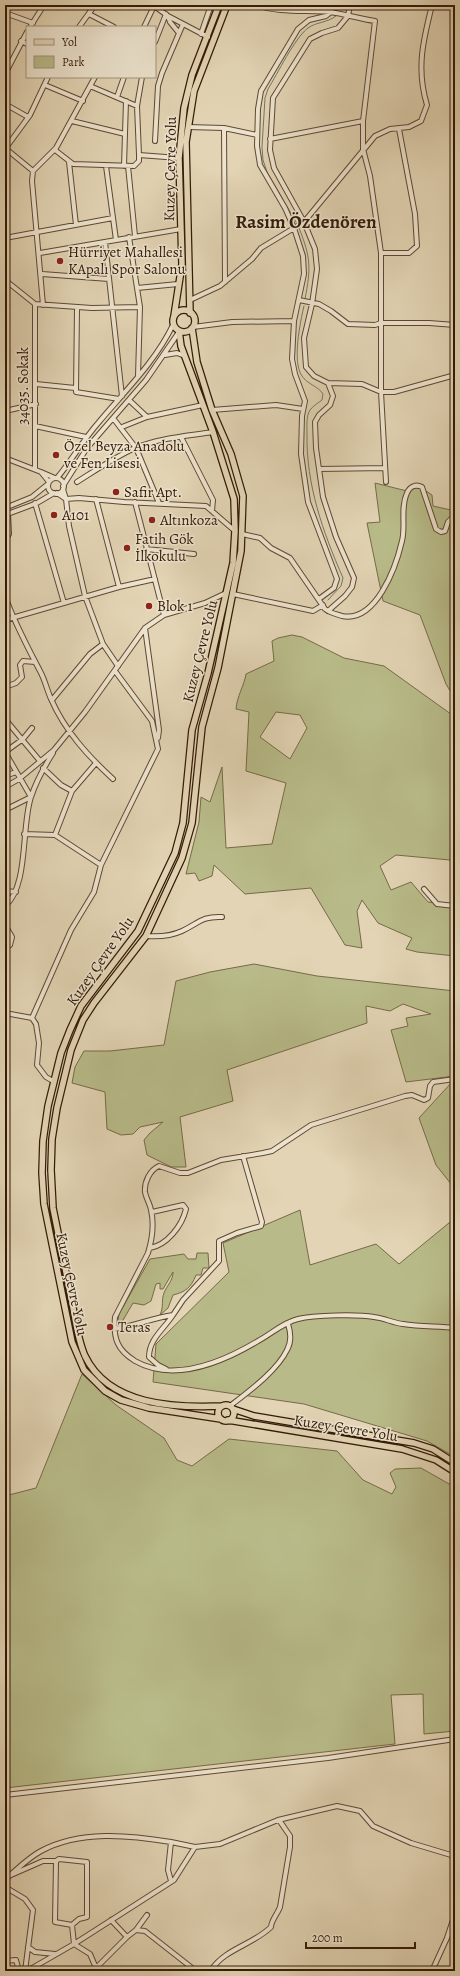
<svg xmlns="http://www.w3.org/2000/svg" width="460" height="1976" font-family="Alegreya,serif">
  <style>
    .green { fill: #b8bb89; stroke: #766a48; fill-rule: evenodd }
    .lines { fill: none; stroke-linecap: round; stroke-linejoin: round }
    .stream { stroke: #6e7969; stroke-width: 1 }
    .minor-casing { stroke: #604832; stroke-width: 6 }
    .major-casing { stroke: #341a07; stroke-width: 8 }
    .minor { stroke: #ece3ce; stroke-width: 4 }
    .major { stroke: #e2d4b4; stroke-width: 5.5 }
    .poi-dot { fill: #8f2418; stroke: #ece3ce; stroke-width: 1.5 }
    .labels { text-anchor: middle; stroke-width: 3; stroke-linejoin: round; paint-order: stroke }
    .street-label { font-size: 15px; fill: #341a07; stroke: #ece3ce }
    .poi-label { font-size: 15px; fill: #341a07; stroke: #ece3ce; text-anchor: start }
    .district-label { font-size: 19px; font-weight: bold; fill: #341a07; stroke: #ece3ce }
  </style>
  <rect width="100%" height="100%" fill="#e2d4b4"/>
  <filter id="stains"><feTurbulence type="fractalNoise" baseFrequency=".005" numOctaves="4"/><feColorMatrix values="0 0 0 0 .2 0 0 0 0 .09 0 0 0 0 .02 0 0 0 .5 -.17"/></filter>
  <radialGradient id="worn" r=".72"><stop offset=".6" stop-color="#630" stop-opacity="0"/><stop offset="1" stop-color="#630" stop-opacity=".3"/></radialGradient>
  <path class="green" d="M 375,483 L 407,491 L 417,485 L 432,495 L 433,506 L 455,511 L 455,699 L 446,684 L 420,615 L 383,601 L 367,523 L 380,522 Z
    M 292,635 L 302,637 L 344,658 L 384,666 L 455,717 L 455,857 L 450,860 L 396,855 L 380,866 L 391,890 L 411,882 L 428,902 L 455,905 L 455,956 L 417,952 L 406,949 L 412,938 L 378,923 L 362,900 L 357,911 L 362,948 L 345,945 L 311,888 L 245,894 L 214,865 L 212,876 L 199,881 L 195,873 L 186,874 L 199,822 L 201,797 L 210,802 L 222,767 L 226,848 L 272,844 L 286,783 L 246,771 L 249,712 L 236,709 C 237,696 244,686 246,674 L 274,661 L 272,641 L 278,638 ZM 276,712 L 300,715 L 307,728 L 290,759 L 260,737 Z
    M 254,964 L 317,976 L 455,991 L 455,1014 L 450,1016 L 455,1031 L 455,1076 L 406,1082 L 391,1030 L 408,1026 L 406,1018 L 431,1014 L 403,1004 L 390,1011 L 366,1006 L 367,1023 L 227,1070 L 233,1101 L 180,1117 L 186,1167 L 171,1167 L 147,1155 L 144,1140 L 150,1133 L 163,1122 L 140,1127 L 133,1134 L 121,1135 L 107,1129 L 105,1092 L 72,1083 L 75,1067 L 84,1051 L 110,1051 L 164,1045 L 176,981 L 210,972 Z
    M 452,1082 L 455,1082 L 455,1189 L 436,1165 L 419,1118 Z
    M 300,1210 L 310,1265 L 376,1244 L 399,1264 L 455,1218 L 455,1457 L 427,1441 L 304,1404 L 153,1382 L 156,1344 L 229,1272 L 223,1243 Z
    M 197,1253 L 208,1253 L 209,1268 L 203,1268 L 201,1275 L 196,1275 C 191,1288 185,1292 173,1295 L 168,1308 L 160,1315 C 164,1307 161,1300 164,1293 C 167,1285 173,1281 173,1272 L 163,1289 L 160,1289 L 160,1283 L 156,1284 L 151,1301 L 144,1305 L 133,1303 L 119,1327 L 117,1326 L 119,1314 L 150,1259 L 184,1254 L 188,1259 L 196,1259 Z
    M 82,1374 L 116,1405 L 164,1438 L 177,1460 L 192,1466 L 229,1439 L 337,1451 L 363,1480 L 392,1494 L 396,1487 L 390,1473 L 395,1469 L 421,1468 L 451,1485 L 455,1497 L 455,1731 L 424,1734 L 423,1694 L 391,1695 L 395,1744 L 5,1788 L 5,1496 L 36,1488 Z"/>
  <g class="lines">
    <path class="stream" d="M 340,9 L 340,5
      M 296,222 L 267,172 L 263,160 L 262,147 L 265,98 L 268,89 C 278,73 294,39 308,28 C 316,22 327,23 336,16
      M 299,228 C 311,258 311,268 305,299
      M 304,306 C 300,323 292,362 302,376 C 307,384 318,386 323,394 L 322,400 C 318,403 313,406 310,410 C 306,416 307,427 307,434 C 306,485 323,532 343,578 L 341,586 L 328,600"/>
    <defs>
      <path id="minor" d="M 153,5 L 168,16 L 208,37
        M 256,5 C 279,13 305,10 330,12 C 345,14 360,19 375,21 L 363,121 L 363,149 L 370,176 L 381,253 L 381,392 L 386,482
        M 5,13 L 33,23
        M 89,14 L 114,27
        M 168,16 L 170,22 L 179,33
        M 30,27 L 44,5
        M 79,27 L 95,5
        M 144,27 L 154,6
        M 201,34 L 211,5
        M 21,41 L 27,44
        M 155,42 L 166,14
        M 5,74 L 27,32
        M 45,85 L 83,101
        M 90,86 L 137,106
        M 117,97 L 124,77
        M 5,104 L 28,117
        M 72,121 L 125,134
        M 188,127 L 224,128 L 257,135
        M 224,128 L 225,282
        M 270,139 L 363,121
        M 155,141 L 158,86 L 162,73 L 183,24
        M 5,148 L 33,171 L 32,181 L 43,305
        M 5,149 L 30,115 L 48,77
        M 55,150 L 73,164 L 134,166 L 139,161 L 139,155 L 179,158
        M 139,155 L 137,106 L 142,77
        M 69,162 L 76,225
        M 106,166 L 116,240
        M 124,166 L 126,101
        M 128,166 L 135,236
        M 33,171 L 56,148 L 95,77
        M 129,237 L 140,307 L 138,376
        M 5,238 L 113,218
        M 105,242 L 122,396
        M 40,253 L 181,229
        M 381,253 L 409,253 L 417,246 L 415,214 L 399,129
        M 42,274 L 109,279
        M 5,280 L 35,304 L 92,308 L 140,307
        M 137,288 L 178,284
        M 190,300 L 220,286 L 252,259 L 261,248 L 304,222 L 375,136 L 390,129 L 409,127 L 421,121 L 427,105 C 416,69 423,41 432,5
        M 299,300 L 319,304 L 331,311 L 348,324 L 375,325 L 381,323 L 429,323 L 455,325
        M 77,307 L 76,392 L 119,399
        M 193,327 L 232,322 L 294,321
        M 165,355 L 177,353 L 185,356
        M 328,383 L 362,384 L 381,392 L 394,392 L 455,375
        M 36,384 L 75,388
        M 129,400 L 147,417
        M 212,410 L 276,405 L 303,409
        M 5,411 L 36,404
        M 113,418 L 136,448 L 159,503
        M 35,426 L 86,437
        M 122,427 L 147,417 L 203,405
        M 181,437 L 213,500 L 212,511
        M 5,458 L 41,472
        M 35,468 L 35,304
        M 319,469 L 385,468
        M 57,478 C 72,460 83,440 99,422 C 125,391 155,362 173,325
        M48 486a8 8 0 1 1 16 0a8 8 0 1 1-16 0Z
        M 49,482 L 41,472 L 55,478
        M 77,482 C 96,470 115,457 135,448 C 159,438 188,436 213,432
        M 63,486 L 87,448 L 146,380 L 179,332
        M 63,489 L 66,499 L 69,526 L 85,596 L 103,644 L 118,666
        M 57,493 L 66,499 L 79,498 L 124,502 L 206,506 L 235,531
        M 96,499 L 119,587
        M 135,502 L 164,615
        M 35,503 L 64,603
        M 5,508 L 32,497 L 48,484
        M 5,515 L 37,503 L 54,493
        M 242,534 L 260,538 L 271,548 L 290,558 L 325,609 C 330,613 336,614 342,616 C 376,623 396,567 402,541 C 406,526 400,508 407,493 C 410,486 416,484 422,487 L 436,529 L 441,532 L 445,531 L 448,522 L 455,515
        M 5,540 L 9,534 L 8,514
        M 146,549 L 194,554
        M 233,594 L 313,611 L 323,605
        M 5,596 C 14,622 27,646 40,671 C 45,680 47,690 51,699 C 65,731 88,756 113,779
        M 319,599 L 334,588 L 337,579 L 308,502 L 301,454 L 302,416 L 305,401 L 295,374 L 292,359 L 294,321 L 304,274 L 303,256 L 294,228 L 285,208 L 260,165 L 257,146 L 258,109 L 261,91 L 298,29 L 309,20 L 326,16 L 331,12 L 333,5
        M 328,611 L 345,596 L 352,587 L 354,578 L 336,537 L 323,497 L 316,448 L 315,422 L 319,415 L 330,405 L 333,396 L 328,383 L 314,376 L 306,367 L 304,338 L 312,304 L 317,269 L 315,249 L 304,222 L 274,168 L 270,150 L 273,98 L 310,39 L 322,33 L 338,28 L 348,16 L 350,5
        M 5,620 L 119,587 L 155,579
        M 145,628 L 159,730 L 158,738
        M 5,687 L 16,683 L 22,677 L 20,665 L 23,661 L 35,662
        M 52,700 L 90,654 L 103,644
        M 5,719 L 40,761
        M 5,752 L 31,797
        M 5,752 L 23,739 L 32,728
        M 43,768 L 61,785 L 72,791
        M 5,776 L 16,772
        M 5,787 L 19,779 L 54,750 L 85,712 L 145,628 L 164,615 L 205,603 L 226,593
        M 5,810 L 31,797
        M 24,834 L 55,835 L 101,865 L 94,892 L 71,930 L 32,1018
        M 55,835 L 72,791 L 96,763
        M 101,865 L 158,749 L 152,721 L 115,671
        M 424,889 L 437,904 L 455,906
        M 5,891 L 16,892
        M 5,906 C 29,886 21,827 31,797 C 36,782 44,767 53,753
        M 5,925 L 12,937 L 10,945 L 5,949
        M 146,936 C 158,937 171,936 182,931 C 199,923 202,916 222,917
        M 5,1013 L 32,1018 L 36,1024 L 39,1043 L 37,1065 L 46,1077 L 53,1081
        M 455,1079 L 433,1082 L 430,1086 L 428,1098 L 424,1100 L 412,1095 L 405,1096 L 311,1125 L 272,1151 L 263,1153 L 221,1160 L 188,1173 L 180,1173 L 159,1166 C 150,1170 144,1182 145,1192 C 146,1198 150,1204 151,1210 C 154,1223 152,1240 148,1253 L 115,1317 C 113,1338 117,1350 135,1361 C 174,1383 223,1362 258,1341 C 271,1334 284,1322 298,1319 C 314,1315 358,1314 374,1317 C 384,1318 393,1323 403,1324 C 421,1327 438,1326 455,1328
        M 150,1248 C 167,1245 182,1226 186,1209 L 183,1205 L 152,1212
        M 114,1329 C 135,1326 152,1318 173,1315 L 183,1300 L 219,1261 L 219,1241 L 237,1233 L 261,1226 L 262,1222 L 243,1156
        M 166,1369 L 158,1365 L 149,1357 C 149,1339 164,1329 173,1315
        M 230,1406 C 248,1392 277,1371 287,1350 C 292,1341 291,1333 288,1324
        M 5,1795 L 328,1758 L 455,1739
        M 56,1861 L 59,1859 L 87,1862 L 87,1917 L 79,1919 L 72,1925
        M 11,1875 L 43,1861 L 56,1861 L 55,1922 L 72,1925
        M 5,1880 C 16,1870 28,1858 41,1851 C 80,1830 129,1835 171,1842
        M 171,1881 L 168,1870 L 171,1842 L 195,1847
        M 5,1887 L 25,1899 L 33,1910 L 25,1971
        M 111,1920 L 127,1937 L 136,1930 L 145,1931 L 196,1971
        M 72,1925 L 74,1944 L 90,1954 L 96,1968
        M 136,1930 L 147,1915
        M 28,1947 L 35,1952 L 55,1954
        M 5,1961 L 16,1960 L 19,1971
        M 27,1971 L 74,1944 L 174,1880 L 195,1847 L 220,1844 L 278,1820 L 337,1806 L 360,1811 L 373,1826 L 411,1843 L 451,1855 L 455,1861
        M 93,1971 L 127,1937
        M 213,1971 L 212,1969 C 225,1949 254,1944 271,1927 C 271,1921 278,1913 280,1907 L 290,1847 L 290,1836 L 279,1820
        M 432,1971 L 447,1938 L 455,1914"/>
      <path id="major" d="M173 321a11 11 0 1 1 22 0a11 11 0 1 1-22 0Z
        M 190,313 L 186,142 L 194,91 L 227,5
        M 174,316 L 182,264 L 179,158 L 184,108 L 192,75 L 219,5
        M 192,328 L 197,362 L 212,410 L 231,454 L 243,496 L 241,551 L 218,668 L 202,727 L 192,823 L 182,858 L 146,936 L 94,1003 L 83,1020 L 71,1050 L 57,1108 L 52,1139 L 51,1170 L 53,1208 C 59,1237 65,1267 71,1297 C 75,1316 77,1338 85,1356 C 109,1406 175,1408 222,1406
        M 179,331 L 181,346 L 213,432 L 234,499 L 235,531 L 233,563 L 208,673 L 192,730 L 183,823 L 175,853 L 138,931 L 81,1006 L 70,1030 L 61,1053 L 48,1106 L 43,1141 L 42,1173 L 44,1204 L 72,1342 L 84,1370 L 105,1391 L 121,1400 L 149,1408 L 221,1419
        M218 1413a8 8 0 1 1 16 0a8 8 0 1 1-16 0Z
        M 233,1409 L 254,1416 L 414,1443 L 433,1449 L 455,1463
        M 228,1420 L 402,1449 L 436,1460 L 455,1472"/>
    </defs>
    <use href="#minor" class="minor-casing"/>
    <use href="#major" class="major-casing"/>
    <use href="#minor" class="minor"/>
    <use href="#major" class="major"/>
  </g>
  <g class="poi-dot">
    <circle cx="60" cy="261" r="4"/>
    <circle cx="56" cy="455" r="4"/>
    <circle cx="116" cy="492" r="4"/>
    <circle cx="54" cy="515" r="4"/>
    <circle cx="152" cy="520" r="4"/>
    <circle cx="127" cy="548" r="4"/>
    <circle cx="149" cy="606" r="4"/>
    <circle cx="110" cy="1327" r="4"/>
  </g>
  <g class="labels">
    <g class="street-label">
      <text transform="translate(170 169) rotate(-89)" y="5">Kuzey Çevre Yolu</text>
      <text transform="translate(23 386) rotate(-90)" y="5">34035. Sokak</text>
      <text transform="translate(200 651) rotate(-76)" y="5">Kuzey Çevre Yolu</text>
      <text transform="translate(100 961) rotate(-55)" y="5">Kuzey Çevre Yolu</text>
      <text transform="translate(72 1284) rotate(78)" y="5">Kuzey Çevre Yolu</text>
      <text transform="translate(346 1428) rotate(9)" y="5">Kuzey Çevre Yolu</text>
    </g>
    <g class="poi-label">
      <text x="68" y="257">Hürriyet Mahallesi<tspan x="68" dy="17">KApalı Spor Salonu</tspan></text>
      <text x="64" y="451">Özel Beyza Anadolu<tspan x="64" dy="17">ve Fen Lisesi</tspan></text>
      <text x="124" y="497">Safir Apt.</text>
      <text x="62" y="520">A101</text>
      <text x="160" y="525">Altınkoza</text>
      <text x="135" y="544">Fatih Gök<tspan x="135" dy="17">İlkokulu</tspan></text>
      <text x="157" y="611">Blok 1</text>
      <text x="118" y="1332">Teras</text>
    </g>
    <g class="district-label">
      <text x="306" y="228">Rasim Özdenören</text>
    </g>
  </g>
  <rect width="460" height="1976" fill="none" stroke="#e2d4b4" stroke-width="20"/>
  <rect x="6" y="6" width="448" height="1964" fill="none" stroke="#341a07" stroke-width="2"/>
  <rect x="10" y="10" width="440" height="1956" fill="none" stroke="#341a07"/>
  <rect x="26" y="26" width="130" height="52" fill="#ece3ce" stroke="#a2937e"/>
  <rect x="34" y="39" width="20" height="6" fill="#e2d4b4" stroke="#a2937e"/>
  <text x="62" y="46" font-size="12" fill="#341a07">Yol</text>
  <rect x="34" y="56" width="20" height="12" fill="#b8bb89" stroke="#a2937e"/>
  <text x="62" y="66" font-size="12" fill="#341a07">Park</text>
  <path d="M306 1942v6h109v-6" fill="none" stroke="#341a07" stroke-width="2"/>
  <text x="312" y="1942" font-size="12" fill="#341a07" stroke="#ece3ce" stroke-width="3" paint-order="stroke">200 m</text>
  <rect width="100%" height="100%" filter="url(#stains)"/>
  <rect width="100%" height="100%" fill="url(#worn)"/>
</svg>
